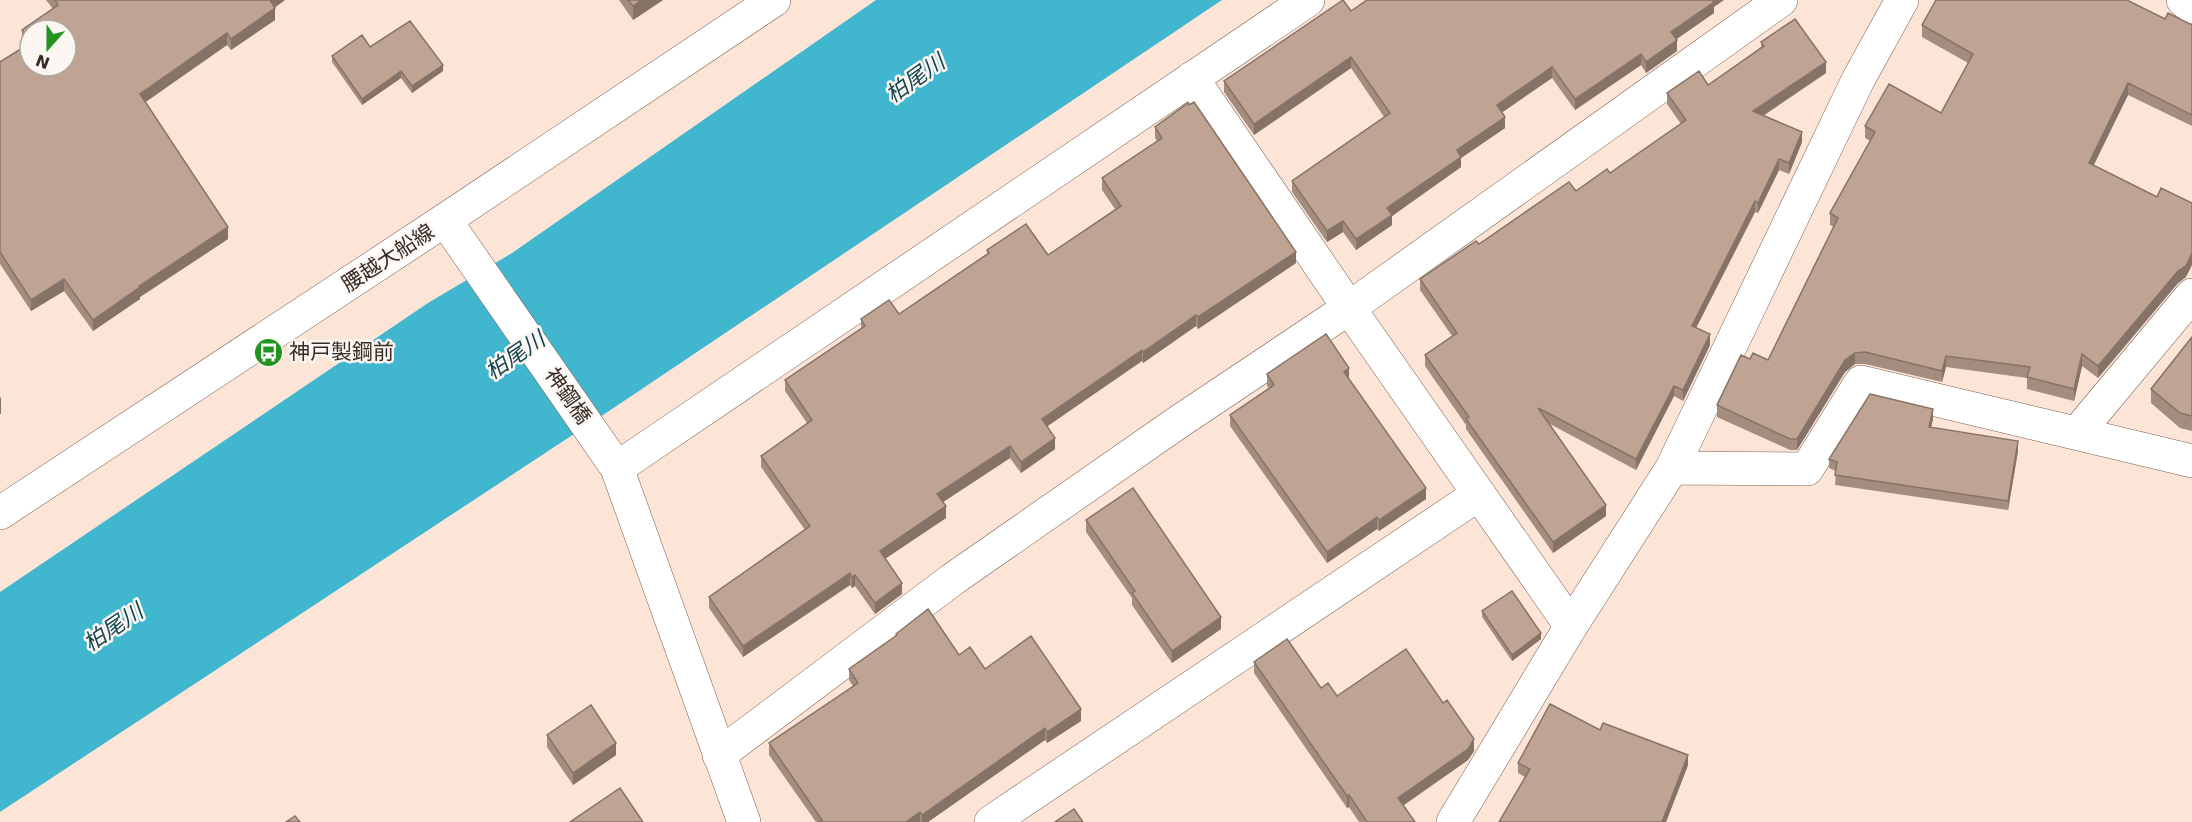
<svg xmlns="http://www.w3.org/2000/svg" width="2192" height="822" font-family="'DejaVu Sans','Noto Sans JP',sans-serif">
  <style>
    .water { fill: #40b6cf }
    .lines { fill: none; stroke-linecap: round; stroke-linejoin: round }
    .street-casing { stroke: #765e4f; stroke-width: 34 }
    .secondary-casing { stroke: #765e4f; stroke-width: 34 }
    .street { stroke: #fff; stroke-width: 33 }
    .secondary { stroke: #fff; stroke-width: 33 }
    .wall { fill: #a48d7e; fill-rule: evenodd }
    .shaded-wall { fill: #867367 }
    .building { fill: #bfa493; stroke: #867367; stroke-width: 1.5 }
    .labels { text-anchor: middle; stroke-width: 5; stroke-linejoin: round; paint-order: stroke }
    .street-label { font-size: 21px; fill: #362b25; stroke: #fcf6f2 }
    .poi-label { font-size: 21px; fill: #362b25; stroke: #fcf6f2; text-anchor: start }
    .water-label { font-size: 22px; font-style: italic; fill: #134651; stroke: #fcf6f2 }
  </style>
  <rect width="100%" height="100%" fill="#fce5d7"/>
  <path class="water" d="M 876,0 L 1222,0 L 615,407 L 0,812 L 0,592 L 428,303 L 512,253 Z"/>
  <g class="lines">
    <defs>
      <path id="street" d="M 2183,0 L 2192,7
        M 1192,78 L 1349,308 L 1571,626
        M 445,220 L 617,468 L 744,822
        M 2077,433 L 2192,295
        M 617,468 L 1308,0
        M 1672,468 L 1807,469 L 1861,382 L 2192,461
        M 719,755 L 953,579 L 1177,423 L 1349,308 L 1781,0
        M 991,822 L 1479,494
        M 1453,822 L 1571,626 L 1672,468 L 1858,80 L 1902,0"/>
      <path id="secondary" d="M 0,513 L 445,220 L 774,0"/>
    </defs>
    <use href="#street" class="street-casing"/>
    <use href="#secondary" class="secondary-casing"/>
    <use href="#street" class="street"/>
    <use href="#secondary" class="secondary"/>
  </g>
  <path class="wall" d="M 46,0 L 285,0 L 275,7 L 275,20 L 231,50 L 227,45 L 145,102 L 228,239 L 140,297 L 140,299 L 93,331 L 64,291 L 31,311 L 0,264 L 0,62 L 25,46 L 22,42 L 22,30 L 53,9 ZM 30,30 L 66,30 L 30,66 Z
    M 619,0 L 663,0 L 633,20 Z
    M 1714,7 L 1714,13 L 1676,39 L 1677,51 L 1646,73 L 1641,65 L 1575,110 L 1552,78 L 1502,112 L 1505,128 L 1461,158 L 1461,167 L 1392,216 L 1392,225 L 1356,250 L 1343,232 L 1327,242 L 1292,192 L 1292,181 L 1384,117 L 1351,68 L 1254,135 L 1224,92 L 1224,81 L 1351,11 Z
    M 2165,19 L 2192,25 L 2192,126 L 2128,95 L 2093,165 L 2186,277 L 2178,283 L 2098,378 L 2082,366 L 2074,401 L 2027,389 L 2027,378 L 1946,367 L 1942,382 L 1865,364 L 1855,364 L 1845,372 L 1797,450 L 1790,450 L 1717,417 L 1717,405 L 1750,359 L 1768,360 L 1834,227 L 1830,225 L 1830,213 L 1870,141 L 1865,138 L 1865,126 L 1941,113 L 1968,63 L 1922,37 L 1922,25 Z
    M 1761,42 L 1826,73 L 1763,116 L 1802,142 L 1789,174 L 1779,170 L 1758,213 L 1755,212 L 1696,328 L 1710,345 L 1683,401 L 1674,396 L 1636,470 L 1550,424 L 1606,516 L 1553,553 L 1466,429 L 1466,425 L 1425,366 L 1425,355 L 1452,336 L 1420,290 L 1420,279 L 1479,244 L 1610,173 L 1681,124 L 1667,104 L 1667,93 L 1708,85 L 1761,47 Z
    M 370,47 L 443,71 L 412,93 L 401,78 L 362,105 L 332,62 L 332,56 Z
    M 1155,127 L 1296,263 L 1198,329 L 1196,326 L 1143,363 L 1142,361 L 1047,426 L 1055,449 L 1021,473 L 1010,458 L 943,502 L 946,518 L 885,559 L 902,594 L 875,614 L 855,586 L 852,588 L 850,585 L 743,657 L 709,608 L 709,597 L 805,530 L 761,467 L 761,456 L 807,423 L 785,391 L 785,380 L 861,328 L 861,319 L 899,314 L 987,254 L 987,250 L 1048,255 L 1115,209 L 1102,190 L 1102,178 L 1157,141 L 1155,138 Z
    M 2192,337 L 2192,431 L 2180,428 L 2151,403 L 2151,389 Z
    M 1267,374 L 1349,379 L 1426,499 L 1379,531 L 1377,529 L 1327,563 L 1230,426 L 1230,415 L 1269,388 L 1267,386 Z
    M 1933,419 L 1931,427 L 2018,451 L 2008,510 L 1835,485 L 1836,471 L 1829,468 L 1829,459 Z
    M 1086,520 L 1221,629 L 1172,663 L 1132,605 L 1132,598 L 1086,532 Z
    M 1482,611 L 1541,639 L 1512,661 L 1482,617 Z
    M 896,634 L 959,655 L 1081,721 L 1047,743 L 1045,740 L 928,822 L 816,822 L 769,755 L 769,743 L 853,686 L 849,680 L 849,669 L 896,636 Z
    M 1254,662 L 1321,688 L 1337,696 L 1474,751 L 1468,760 L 1404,805 L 1415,822 L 1359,822 L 1349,807 L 1347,808 L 1254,673 Z
    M 1600,730 L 1688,765 L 1666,822 L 1499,822 L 1525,777 L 1518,773 L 1518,763 Z
    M 547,735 L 616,755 L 573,785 L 547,747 Z"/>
  <path class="shaded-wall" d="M 270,0 L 285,0 L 270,11 Z
    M 642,0 L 663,0 L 633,20 L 633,6 Z
    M 1711,0 L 1724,0 L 1714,7 L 1714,13 L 1671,43 L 1671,32 Z
    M 275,8 L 275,20 L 231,50 L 231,39 Z
    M 227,33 L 227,45 L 140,106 L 140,94 Z
    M 1677,40 L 1677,51 L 1646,73 L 1646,62 Z
    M 1641,54 L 1641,65 L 1575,110 L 1575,99 Z
    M 1351,57 L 1351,68 L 1254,135 L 1254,124 Z
    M 1826,62 L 1826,73 L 1753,122 L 1753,111 Z
    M 443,65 L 443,71 L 412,93 L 412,86 Z
    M 1552,67 L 1552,78 L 1497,116 L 1497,105 Z
    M 401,71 L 401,78 L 362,105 L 362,99 Z
    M 2128,83 L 2128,95 L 2089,175 L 2089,163 Z
    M 1505,117 L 1505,128 L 1461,158 L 1461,167 L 1392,216 L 1392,225 L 1356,250 L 1356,239 L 1387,208 L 1457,150 Z
    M 1802,132 L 1802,142 L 1789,174 L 1789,163 Z
    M 1779,159 L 1779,170 L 1758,213 L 1758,203 Z
    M 1755,201 L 1755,212 L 1692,336 L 1692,326 Z
    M 1343,221 L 1343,232 L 1327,242 L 1327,231 Z
    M 228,227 L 228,239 L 140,297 L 140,299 L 93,331 L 93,320 L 139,286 Z
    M 1296,252 L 1296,263 L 1198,329 L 1198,317 Z
    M 2192,253 L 2192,265 L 2186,277 L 2178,283 L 2098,378 L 2098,366 Z
    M 64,279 L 64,291 L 31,311 L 31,300 Z
    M 1196,315 L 1196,326 L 1143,363 L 1143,352 Z
    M 1710,334 L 1710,345 L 1683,401 L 1683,390 Z
    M 1142,350 L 1142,361 L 1042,430 L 1042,419 Z
    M 1855,353 L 1855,364 L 1845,372 L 1797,450 L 1797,439 L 1845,360 Z
    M 2082,354 L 2082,366 L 2074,401 L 2074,389 Z
    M 1946,356 L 1946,367 L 1942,382 L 1942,371 Z
    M 1349,368 L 1349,380 L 1344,372 Z
    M 1674,386 L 1674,396 L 1636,470 L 1636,459 Z
    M 1,397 L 1,414 L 0,414 L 0,398 Z
    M 1933,409 L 1933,419 L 1929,436 L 1929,427 Z
    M 1055,438 L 1055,449 L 1021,473 L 1021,462 Z
    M 2018,441 L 2018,451 L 2008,510 L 2008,501 Z
    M 1010,446 L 1010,458 L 937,506 L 937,494 Z
    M 1426,488 L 1426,499 L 1379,531 L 1379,520 Z
    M 1606,505 L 1606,516 L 1553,553 L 1553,542 Z
    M 946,506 L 946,518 L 880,562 L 880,551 Z
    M 1377,517 L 1377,529 L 1327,563 L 1327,552 Z
    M 850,573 L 850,585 L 743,657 L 743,646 Z
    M 855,575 L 855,586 L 852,588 L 852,577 Z
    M 902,583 L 902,594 L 875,614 L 875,603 Z
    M 1221,617 L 1221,629 L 1172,663 L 1172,651 Z
    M 1541,633 L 1541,639 L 1512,661 L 1512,655 Z
    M 1081,709 L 1081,721 L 1047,743 L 1047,732 Z
    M 1045,728 L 1045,740 L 928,822 L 922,822 L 922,815 Z
    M 1474,739 L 1474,751 L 1468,760 L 1398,809 L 1398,798 Z
    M 616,743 L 616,755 L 573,785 L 573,773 Z
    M 1688,755 L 1688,765 L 1666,822 L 1662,822 Z
    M 1349,795 L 1349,807 L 1347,808 L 1347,796 Z
    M 920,812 L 920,822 L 906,822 Z"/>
  <path class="building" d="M 55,0 L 270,0 L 275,8 L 231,39 L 227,33 L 140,94 L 228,227 L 139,286 L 140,287 L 93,320 L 64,279 L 31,300 L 0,252 L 0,62 L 30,43 L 30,66 L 66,66 L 66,30 L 30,30 L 30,42 L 22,30 L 58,5 Z
    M 628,0 L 642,0 L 633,6 Z
    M 1343,0 L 1351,11 L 1367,0 L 1712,0 L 1714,2 L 1671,32 L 1677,40 L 1646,62 L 1641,54 L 1575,99 L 1552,67 L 1497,105 L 1505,117 L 1457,150 L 1461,157 L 1387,208 L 1392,215 L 1356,239 L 1343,221 L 1327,231 L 1292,181 L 1390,113 L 1351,57 L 1254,124 L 1224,81 Z
    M 1936,0 L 2127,0 L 2165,19 L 2168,13 L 2192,25 L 2192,115 L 2128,83 L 2089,163 L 2157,197 L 2161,188 L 2192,203 L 2192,253 L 2186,266 L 2178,271 L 2098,366 L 2082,354 L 2074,389 L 2027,377 L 2030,367 L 1946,356 L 1942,371 L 1865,352 L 1855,353 L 1845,360 L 1797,439 L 1790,439 L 1717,405 L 1741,355 L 1750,359 L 1753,353 L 1768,360 L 1838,218 L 1830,213 L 1875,132 L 1865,126 L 1889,84 L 1941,113 L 1973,54 L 1922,25 Z
    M 1795,19 L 1826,62 L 1753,111 L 1802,132 L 1789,163 L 1779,159 L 1758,203 L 1755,201 L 1692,326 L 1710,334 L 1683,390 L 1674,386 L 1636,459 L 1538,408 L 1606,505 L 1553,542 L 1466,419 L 1469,417 L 1425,355 L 1457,333 L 1420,279 L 1476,241 L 1479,244 L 1569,182 L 1576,191 L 1607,169 L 1610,173 L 1686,120 L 1667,93 L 1699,71 L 1708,85 L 1764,46 L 1761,42 Z
    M 410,21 L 443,65 L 412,86 L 401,71 L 362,99 L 332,56 L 362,35 L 370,47 Z
    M 1194,102 L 1296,252 L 1198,317 L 1196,315 L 1143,352 L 1142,350 L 1042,419 L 1055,438 L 1021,462 L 1010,446 L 937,494 L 946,506 L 880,551 L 902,583 L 875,603 L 855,575 L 852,577 L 850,573 L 743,646 L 709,597 L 810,526 L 761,456 L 812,420 L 785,380 L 865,326 L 861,319 L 889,300 L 899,314 L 989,253 L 987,250 L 1026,224 L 1048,255 L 1121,206 L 1102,178 L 1162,138 L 1155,127 L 1188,103 L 1189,105 Z
    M 1326,334 L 1349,368 L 1344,372 L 1426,488 L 1379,520 L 1377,517 L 1327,552 L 1230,415 L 1274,385 L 1267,374 Z
    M 2192,337 L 2192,416 L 2180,413 L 2151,389 Z
    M 1870,394 L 1933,409 L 1929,427 L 2018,441 L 2008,501 L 1835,475 L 1837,462 L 1829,459 Z
    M 1133,488 L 1221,617 L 1172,651 L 1132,593 L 1135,591 L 1086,520 Z
    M 1512,591 L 1541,633 L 1512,655 L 1482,611 Z
    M 928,609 L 959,655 L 970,647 L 985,669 L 1031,636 L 1081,709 L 1047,732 L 1045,728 L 922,815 L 920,812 L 906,822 L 819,822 L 822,820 L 769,743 L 858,683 L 849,669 L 897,635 L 896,634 Z
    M 1287,639 L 1321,688 L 1328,683 L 1337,696 L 1406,649 L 1443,703 L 1447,700 L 1474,739 L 1468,749 L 1398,798 L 1415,822 L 1367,822 L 1349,795 L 1347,796 L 1254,662 Z
    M 1550,704 L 1600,730 L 1603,723 L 1688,755 L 1662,822 L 1499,822 L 1530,769 L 1518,763 Z
    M 591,705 L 616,743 L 573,773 L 547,735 Z
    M 620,788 L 643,822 L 570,822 Z
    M 1074,809 L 1083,822 L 1055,822 Z
    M 295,816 L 300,822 L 286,822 Z"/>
  <defs>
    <symbol id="bus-disc" viewBox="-11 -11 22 22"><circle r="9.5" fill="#21931e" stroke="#fcf6f2"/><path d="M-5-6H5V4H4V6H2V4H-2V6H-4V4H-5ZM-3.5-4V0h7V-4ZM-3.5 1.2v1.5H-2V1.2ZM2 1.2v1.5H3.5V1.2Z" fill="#fff"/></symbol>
  </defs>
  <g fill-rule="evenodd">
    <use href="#bus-disc" x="252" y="336" width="33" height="33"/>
  </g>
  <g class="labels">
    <g class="street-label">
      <text transform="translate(388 258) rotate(-33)" y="7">腰越大船線</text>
      <text transform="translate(568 396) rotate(55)" y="7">神鋼橋</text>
    </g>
    <g class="poi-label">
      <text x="289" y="359">神戸製鋼前</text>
    </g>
    <g class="water-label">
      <text transform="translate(915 78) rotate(-35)" y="8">柏尾川</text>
      <text transform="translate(515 355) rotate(-34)" y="8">柏尾川</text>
      <text transform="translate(113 627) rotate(-34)" y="8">柏尾川</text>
    </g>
  </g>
  <g transform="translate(48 48) rotate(201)"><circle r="28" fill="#fcf6f2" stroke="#ada5a0" stroke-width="1.5"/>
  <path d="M0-4.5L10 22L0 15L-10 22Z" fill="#21931e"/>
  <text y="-9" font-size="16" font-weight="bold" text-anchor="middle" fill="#362b25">N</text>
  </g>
</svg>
